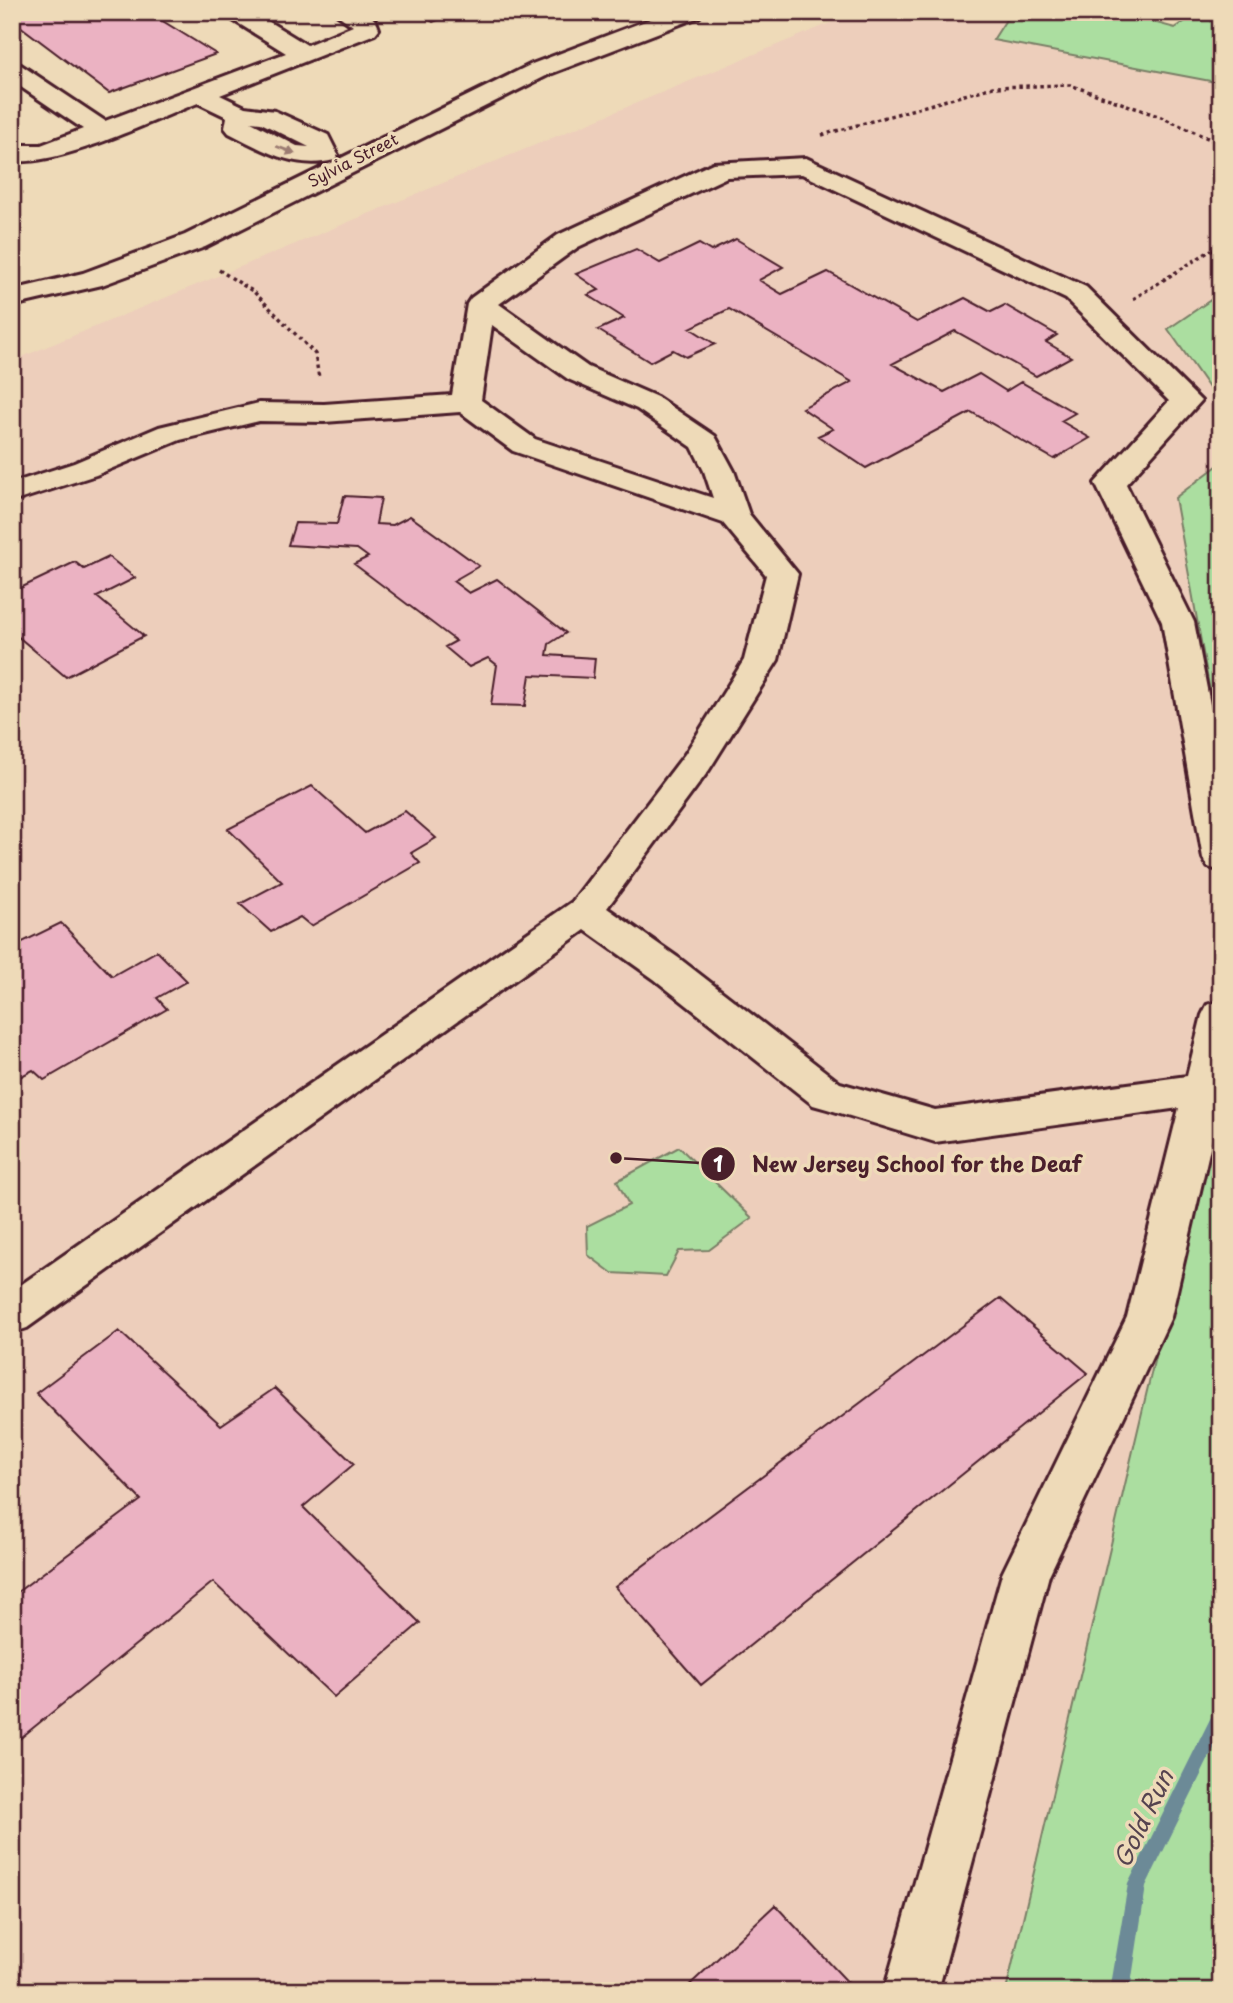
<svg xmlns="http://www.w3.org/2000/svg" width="1233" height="2003" font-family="'Playpen Sans',sans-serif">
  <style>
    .built { fill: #edcebb }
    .green { fill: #abdea0; stroke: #7a7e66; stroke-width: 2 }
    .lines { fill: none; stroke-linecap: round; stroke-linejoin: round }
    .stream { fill: #6c8a97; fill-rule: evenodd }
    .building { fill: #ebb2c2; stroke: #4a1f2b; stroke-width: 2 }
    .minor-casing { stroke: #4a1f2b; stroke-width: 6 }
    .path { stroke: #4a1f2b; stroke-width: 3.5; stroke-dasharray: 3.5 3.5; stroke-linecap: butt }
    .minor { fill: #eedab8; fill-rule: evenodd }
    .oneway { fill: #9c7c72 }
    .labels { text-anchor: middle; stroke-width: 7; stroke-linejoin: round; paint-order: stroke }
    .far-street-label { font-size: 16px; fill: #4a1f2b; stroke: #eedab8 }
    .near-water-label { font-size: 24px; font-style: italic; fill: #55434f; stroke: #eedab8 }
    .leader { fill: none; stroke: #4a1f2b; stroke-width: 2.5 }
    .callout-dot { fill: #4a1f2b; stroke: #eedab8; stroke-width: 2.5 }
    .mark-label { font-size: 21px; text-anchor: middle; font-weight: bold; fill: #fff }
    .callout-label { font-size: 21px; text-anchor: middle; font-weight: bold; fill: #4a1f2b; stroke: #eedab8; stroke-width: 7; stroke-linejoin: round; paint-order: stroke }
  </style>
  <rect width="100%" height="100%" fill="#eedab8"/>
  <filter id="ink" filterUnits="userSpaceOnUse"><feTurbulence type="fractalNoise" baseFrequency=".0143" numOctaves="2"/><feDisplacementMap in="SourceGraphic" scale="14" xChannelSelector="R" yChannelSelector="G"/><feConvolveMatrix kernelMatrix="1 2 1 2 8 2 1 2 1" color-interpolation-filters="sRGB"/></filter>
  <g filter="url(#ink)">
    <path class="built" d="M 857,12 L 1035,12 L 1221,73 L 1221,1954 L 1193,1991 L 12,1991 L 12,361 Z"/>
    <path class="green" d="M 1011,12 L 1116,12 L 1175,28 L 1199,12 L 1221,12 L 1221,83 L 993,40 Z
      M 1221,293 L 1221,405 L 1168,329 Z
      M 1221,463 L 1221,752 L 1175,498 Z
      M 1221,1076 L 1221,1991 L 1006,1991 Z
      M 679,1147 L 752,1218 L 709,1250 L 679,1251 L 666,1276 L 612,1273 L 588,1255 L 587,1226 L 629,1205 L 617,1181 Z"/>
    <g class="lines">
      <path class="stream" d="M 1221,1707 L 1221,1734 L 1146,1886 L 1130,1991 L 1110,1991 L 1128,1884 L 1215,1709 Z"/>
    </g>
    <path class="building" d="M 18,12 L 148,12 L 216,54 L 109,93 L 12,20 L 12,14 Z
      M 418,12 L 459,12 L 433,22 Z
      M 736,239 L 783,267 L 759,280 L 782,294 L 828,272 L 917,322 L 965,298 L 991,312 L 1005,305 L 1057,335 L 1046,342 L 1071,357 L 1036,376 L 955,331 L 892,364 L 944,392 L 979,374 L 1006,391 L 1021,382 L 1075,413 L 1061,421 L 1090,438 L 1054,459 L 971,412 L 866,468 L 818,436 L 833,429 L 802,408 L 852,382 L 729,309 L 690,328 L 715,344 L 686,357 L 673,350 L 650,362 L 598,330 L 624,318 L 588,295 L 599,290 L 576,274 L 636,249 L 660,263 L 699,244 L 711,251 Z
      M 344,496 L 381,498 L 376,524 L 393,525 L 410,516 L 479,566 L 453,581 L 469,593 L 497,579 L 566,633 L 549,644 L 547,655 L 595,658 L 593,678 L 530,675 L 525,706 L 491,705 L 497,665 L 488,658 L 469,667 L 445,647 L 456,641 L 354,564 L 368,557 L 357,549 L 288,545 L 295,523 L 337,524 Z
      M 109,557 L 135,578 L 97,597 L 144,636 L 66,677 L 16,635 L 12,637 L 12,592 L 75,562 L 84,569 Z
      M 312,786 L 365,833 L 405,811 L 436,838 L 411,853 L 420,863 L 311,926 L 300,917 L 271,932 L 240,904 L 282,882 L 228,829 Z
      M 61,923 L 112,976 L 157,951 L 187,981 L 157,998 L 167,1009 L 44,1080 L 33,1070 L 12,1081 L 12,1033 L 18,1030 L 12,1023 L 12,947 Z
      M 1000,1298 L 1088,1373 L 701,1685 L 615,1587 Z
      M 119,1331 L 221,1425 L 275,1388 L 354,1464 L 303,1507 L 420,1623 L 334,1697 L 213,1582 L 12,1745 L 12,1596 L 141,1500 L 36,1393 Z
      M 775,1905 L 856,1991 L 683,1991 Z"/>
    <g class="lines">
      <defs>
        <path id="minor" d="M 224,12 L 253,12 L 307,45 L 353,26 L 334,12 C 351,12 374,8 379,29 L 375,34 L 220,95 L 245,107 L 275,111 L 328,135 L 338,155 L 334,160 C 295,170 263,150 229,133 L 225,128 L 227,117 L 198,103 C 151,121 60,166 12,161 L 12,145 L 41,145 L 83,129 L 12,81 L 12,63 L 21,65 L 105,121 L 286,53 L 228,17 ZM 251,122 L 261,123 L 309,147 L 297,146 Z
          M 669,12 L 703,12 L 699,17 L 550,74 L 205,247 L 102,285 L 12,306 L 12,290 L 83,273 L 185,235 L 532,64 Z
          M 806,158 L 1086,287 L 1201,401 L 1126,484 L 1194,622 L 1221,761 L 1221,871 L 1208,867 L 1203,858 L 1162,622 L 1095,483 L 1169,401 L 1066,299 L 802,174 L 727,177 L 578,247 L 499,304 L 588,367 L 657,397 L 715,436 L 734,471 L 749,514 L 798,574 L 778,660 L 709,770 L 607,908 L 680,959 L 840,1083 L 935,1110 L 1187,1076 L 1202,1015 L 1207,1005 L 1221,1001 L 1221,1100 L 1171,1317 L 1049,1575 L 938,1991 L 884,1991 L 1002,1574 L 1127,1317 L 1179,1108 L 935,1142 L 827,1109 L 813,1105 L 654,979 L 585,930 L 27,1328 L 12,1333 L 12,1291 L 572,902 L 685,754 L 744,660 L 766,575 L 723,523 L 513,451 L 460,412 L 324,422 L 259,421 L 180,440 L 96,475 L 12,502 L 12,483 L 74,463 L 159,427 L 259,403 L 324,404 L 452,395 L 467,304 L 471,298 L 558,235 L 713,163 ZM 492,325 L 568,379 L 637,409 L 692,447 L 704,471 L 713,498 L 535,439 L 481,400 Z"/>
      </defs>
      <use href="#minor" class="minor-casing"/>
      <path class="path" d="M 822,135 L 993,87 L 1070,85 L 1161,117 L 1221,144
        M 219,270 L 254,292 L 315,354 L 319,378
        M 1133,299 L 1221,244"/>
      <use href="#minor" class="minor"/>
    </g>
    <defs><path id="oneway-solid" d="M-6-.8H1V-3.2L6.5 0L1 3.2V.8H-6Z" transform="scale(1.75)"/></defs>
    <use class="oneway" href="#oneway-solid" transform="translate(286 150) rotate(21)"/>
  </g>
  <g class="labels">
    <g class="far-street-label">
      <text transform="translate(353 160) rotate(-27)" y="6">Sylvia Street</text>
    </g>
    <g class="near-water-label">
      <text transform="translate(1144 1819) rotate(-64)" y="8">Gold Run</text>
    </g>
  </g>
  <path class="leader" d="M616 1158L718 1164"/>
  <g class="callout-dot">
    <circle cx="616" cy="1158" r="7"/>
    <circle cx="718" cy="1164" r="18"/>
  </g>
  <g class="mark-label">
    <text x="718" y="1172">1</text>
  </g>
  <g class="callout-label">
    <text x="917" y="1172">New Jersey School for the Deaf</text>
  </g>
  <rect width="1233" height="2003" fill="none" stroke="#eedab8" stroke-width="42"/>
  <rect x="21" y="21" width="1191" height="1961" fill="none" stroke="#4a1f2b" stroke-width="2.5" filter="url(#ink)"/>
</svg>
